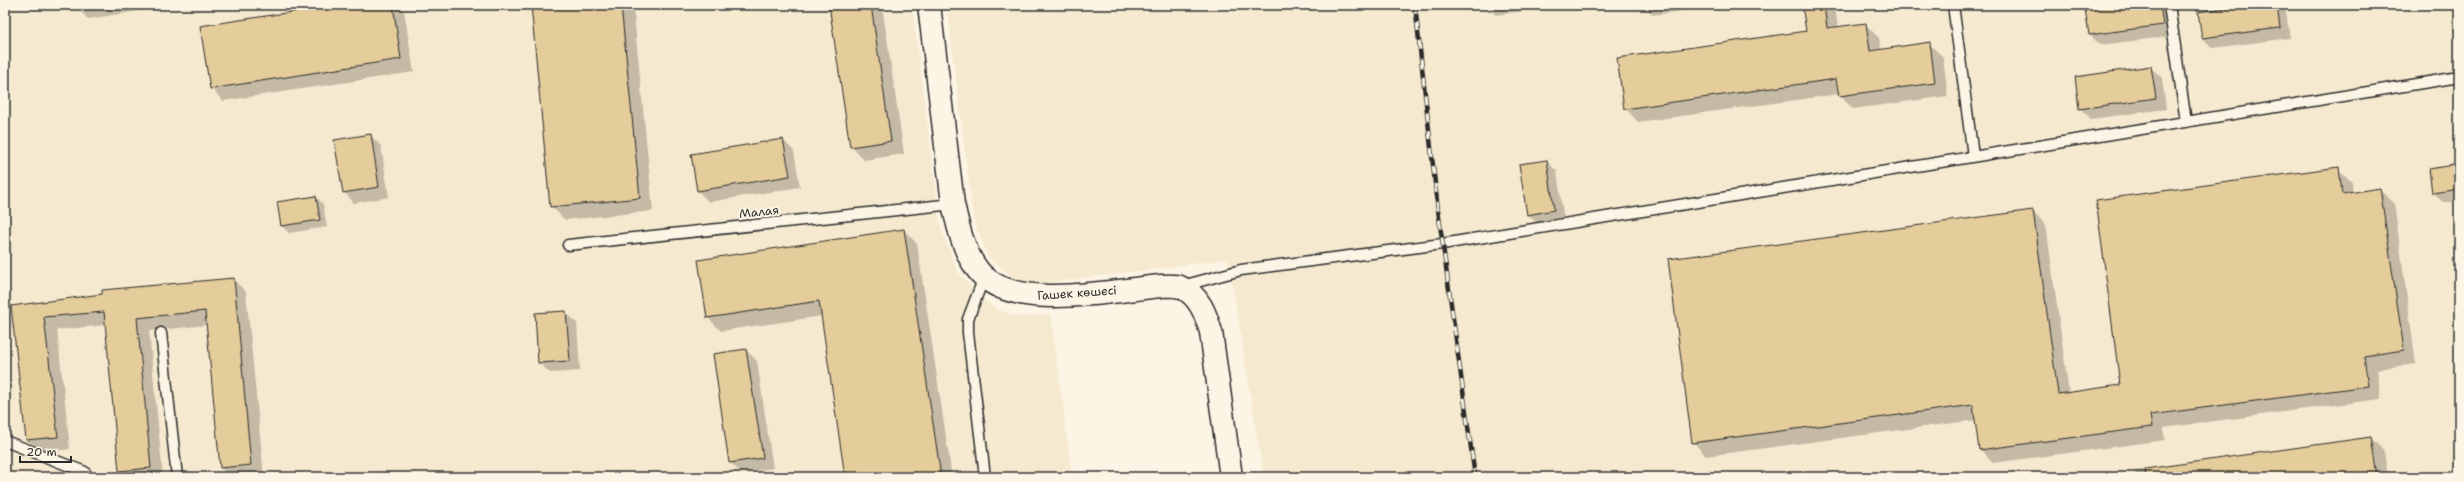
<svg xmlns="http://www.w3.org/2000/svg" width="2464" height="482" font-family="'Shantell Sans',sans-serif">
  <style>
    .built { fill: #f5e9cf }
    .shadow { fill: #0003 }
    .building { fill: #e5cc9b; stroke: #2b2b2b }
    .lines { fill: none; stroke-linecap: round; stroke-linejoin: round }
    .lane-casing { stroke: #2b2b2b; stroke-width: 13 }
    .secondary-casing { stroke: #2b2b2b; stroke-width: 25 }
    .lane { stroke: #fcf5e5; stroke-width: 10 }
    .secondary { stroke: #fcf5e5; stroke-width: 22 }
    .rail-casing { stroke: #2b2b2b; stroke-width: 4.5 }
    .rail { stroke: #fcf5e5; stroke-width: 3; stroke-dasharray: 9; stroke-linecap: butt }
    .labels { text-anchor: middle; stroke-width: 4; stroke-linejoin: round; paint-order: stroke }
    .street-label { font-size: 12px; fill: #2b2b2b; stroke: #fcf5e5 }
  </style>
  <rect width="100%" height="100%" fill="#fcf5e5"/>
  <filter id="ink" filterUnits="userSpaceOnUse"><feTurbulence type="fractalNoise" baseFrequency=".025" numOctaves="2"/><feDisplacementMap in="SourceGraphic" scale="8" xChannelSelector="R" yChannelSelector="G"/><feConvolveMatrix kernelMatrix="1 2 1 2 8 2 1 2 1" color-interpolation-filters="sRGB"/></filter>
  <g filter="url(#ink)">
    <path class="built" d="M 5,5 L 912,5 L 941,228 L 958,272 L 975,292 L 996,309 L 1020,317 L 1051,314 L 1072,477 L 5,477 Z
      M 947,5 L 2459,5 L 2459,477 L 1264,477 L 1228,259 L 1047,283 L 1026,282 L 1013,277 L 988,257 L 973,218 Z"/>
    <path class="shadow" d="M 74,5 L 176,5 L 88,19 Z
      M 344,5 L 398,5 L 404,11 L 414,72 L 223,101 L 211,88 Z
      M 532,5 L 633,5 L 653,211 L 565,220 L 551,206 Z
      M 830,5 L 882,5 L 904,154 L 864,160 L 851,146 Z
      M 1485,5 L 1564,5 L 1496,15 Z
      M 1643,5 L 1725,5 L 1653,15 Z
      M 1803,5 L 1835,5 L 1838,28 L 1865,24 L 1879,38 L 1881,50 L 1929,44 L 1943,57 L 1948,96 L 1853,109 L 1839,94 L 1638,122 L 1625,108 L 1807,32 Z
      M 2121,5 L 2164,5 L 2173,36 L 2100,45 L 2090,35 Z
      M 2252,5 L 2279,5 L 2286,12 L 2290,38 L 2213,48 L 2202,38 Z
      M 2151,68 L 2162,78 L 2166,109 L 2091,119 L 2080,108 Z
      M 371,136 L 381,146 L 389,197 L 354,203 L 344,192 Z
      M 783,140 L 794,151 L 800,187 L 709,202 L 698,191 L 692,155 Z
      M 1546,161 L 1557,171 L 1564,221 L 1538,225 L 1528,214 Z
      M 2459,165 L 2459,201 L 2444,203 L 2433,193 Z
      M 2338,169 L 2352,182 L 2353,193 L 2380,189 L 2394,203 L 2416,364 L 2377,369 L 2381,399 L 2163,428 L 2165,440 L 1993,463 L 1980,449 L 1976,420 L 1706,456 L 1693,442 L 2033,211 L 2046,225 L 2069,393 L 2122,386 Z
      M 316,197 L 323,204 L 327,227 L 289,233 L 282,226 Z
      M 904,230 L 917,244 L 952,477 L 846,477 L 822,316 L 721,331 L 708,318 Z
      M 233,279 L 246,292 L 264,477 L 230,477 L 221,468 L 207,325 L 149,331 L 163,477 L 126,477 L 120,471 L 106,325 L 57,330 L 70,449 L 40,453 L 27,440 L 12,307 Z
      M 566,312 L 577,323 L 580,371 L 550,373 L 539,363 Z
      M 746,350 L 757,361 L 773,468 L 741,473 L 730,462 Z
      M 2371,438 L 2384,451 L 2388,477 L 2135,477 L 2135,471 Z"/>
    <path class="building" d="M 338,5 L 393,5 L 401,59 L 210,89 L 200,26 Z
      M 531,5 L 621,5 L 640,198 L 550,207 Z
      M 829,5 L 871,5 L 891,141 L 850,147 Z
      M 1802,5 L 1824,5 L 1827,28 L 1866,23 L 1870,51 L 1930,42 L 1935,83 L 1839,96 L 1836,79 L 1624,109 L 1617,58 L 1806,31 Z
      M 2114,5 L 2160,5 L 2163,25 L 2089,35 L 2085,9 Z
      M 2245,5 L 2277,5 L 2280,28 L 2202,38 L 2198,12 Z
      M 2151,66 L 2156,98 L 2079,109 L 2075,77 Z
      M 371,134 L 379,187 L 343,193 L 334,140 Z
      M 783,139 L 790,176 L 697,191 L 691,154 Z
      M 1547,160 L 1554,210 L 1527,215 L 1519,164 Z
      M 2459,164 L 2459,189 L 2432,193 L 2429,169 Z
      M 2339,167 L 2342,194 L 2380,188 L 2404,350 L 2364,356 L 2368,386 L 2150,415 L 2152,427 L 1979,450 L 1973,405 L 1692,443 L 1668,259 L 2033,210 L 2058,394 L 2120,385 L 2096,200 Z
      M 316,196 L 320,220 L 281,226 L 277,202 Z
      M 904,229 L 941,477 L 845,477 L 819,301 L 707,318 L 698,260 Z
      M 234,278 L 251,465 L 220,468 L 205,311 L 137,318 L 151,468 L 119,471 L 104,312 L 44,317 L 58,437 L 26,440 L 11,306 L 102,294 L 102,290 Z
      M 566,311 L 570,361 L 538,363 L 535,313 Z
      M 746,349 L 763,458 L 729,463 L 713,354 Z
      M 2371,437 L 2377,477 L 2146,477 L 2145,469 Z"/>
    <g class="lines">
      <defs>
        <path id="lane" d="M 1953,5 L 1973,156
          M 2169,5 L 2186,122
          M 568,245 L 953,204
          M 984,277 L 968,319 L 968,333 L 985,477
          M 1182,286 L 1241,270 L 1442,244 L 2459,77
          M 161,333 L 177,477
          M 5,441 L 85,472 L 86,477"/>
        <path id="secondary" d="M 929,5 L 953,204 C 958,226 963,250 977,269 C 1009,314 1113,290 1161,286 C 1167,286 1175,285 1180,287 C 1199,294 1206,315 1211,332 L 1231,477"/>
      </defs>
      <use href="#lane" class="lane-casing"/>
      <use href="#secondary" class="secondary-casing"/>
      <use href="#lane" class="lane"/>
      <use href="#secondary" class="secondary"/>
      <defs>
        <path id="rail" d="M 1415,5 L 1438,210 L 1475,477"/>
      </defs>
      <use href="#rail" class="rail-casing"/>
      <use href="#rail" class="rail"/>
    </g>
  </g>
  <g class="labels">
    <g class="street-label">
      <text transform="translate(759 212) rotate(-6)" y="4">Малая</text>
      <text transform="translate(1077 293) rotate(-4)" y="4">Гашек көшесі</text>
    </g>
  </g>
  <rect width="2464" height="482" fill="none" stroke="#fcf5e5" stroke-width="20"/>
  <rect x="10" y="10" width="2444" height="462" fill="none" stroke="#2b2b2b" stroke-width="1.5" filter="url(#ink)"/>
  <path d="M20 456v6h51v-6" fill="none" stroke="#2b2b2b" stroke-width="2"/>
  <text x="26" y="456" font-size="12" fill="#2b2b2b" stroke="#fcf5e5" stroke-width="3" paint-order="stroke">20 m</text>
</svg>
